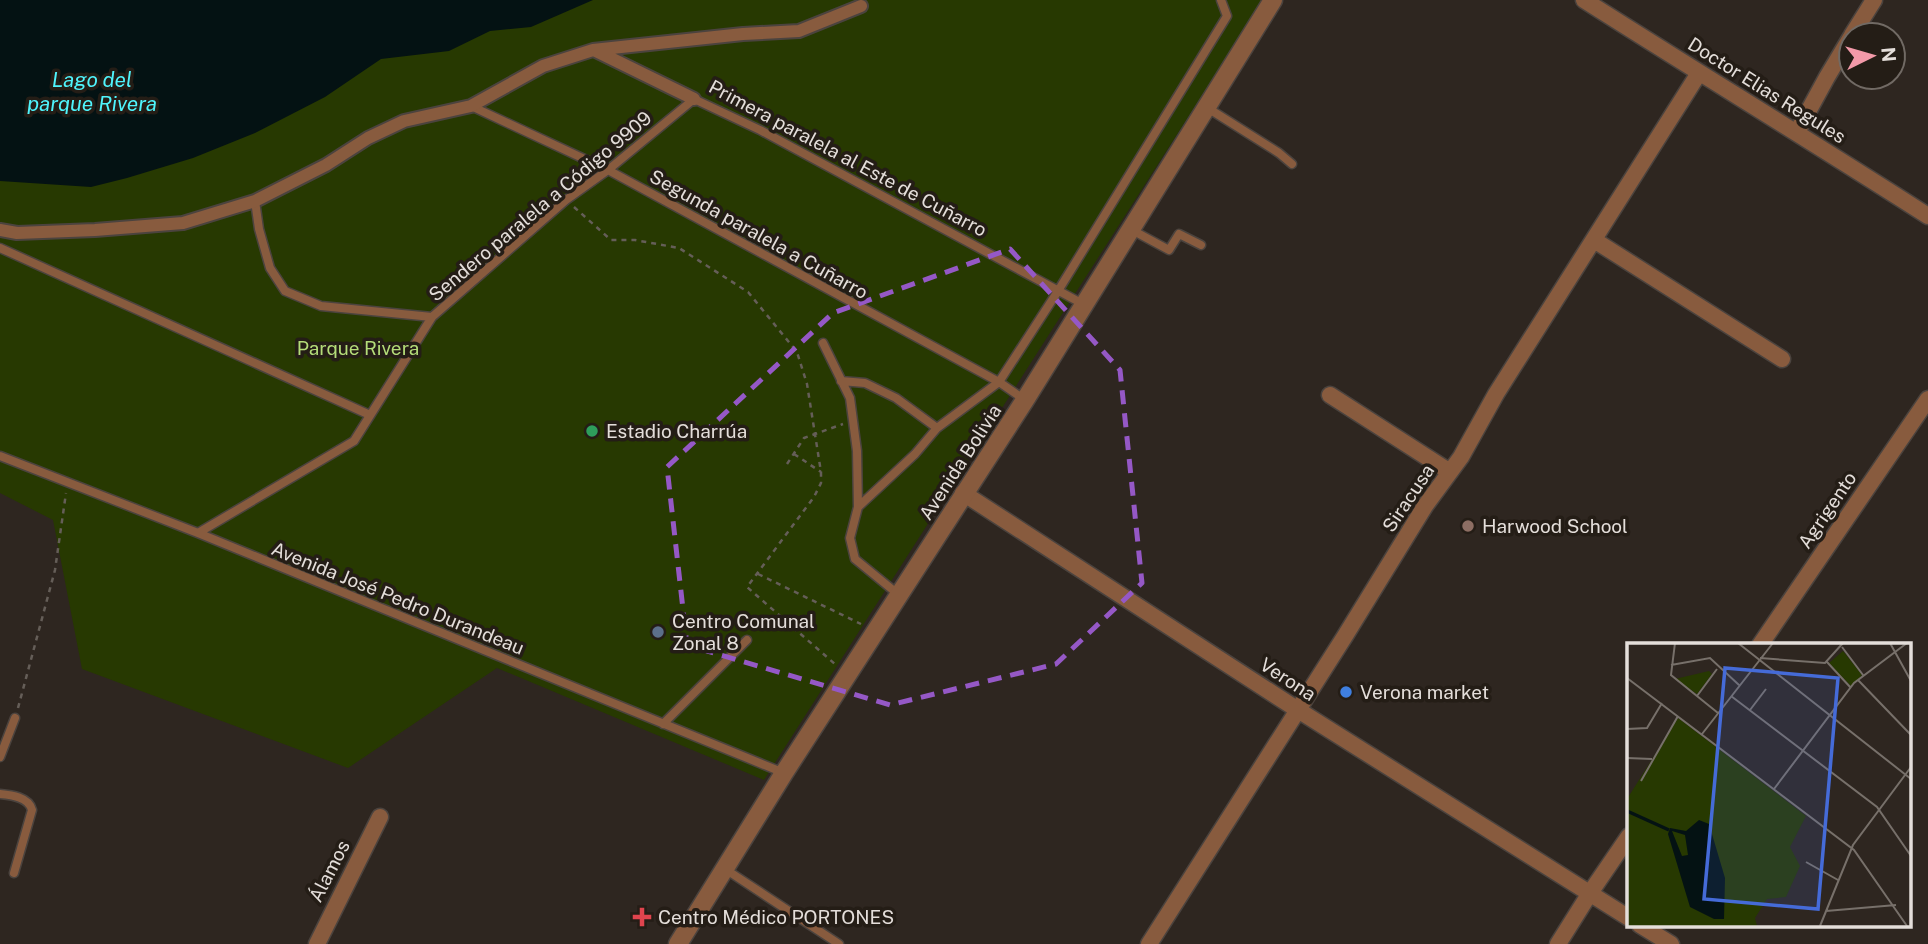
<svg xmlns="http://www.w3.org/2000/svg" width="1928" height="944" font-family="'Public Sans',sans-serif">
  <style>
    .green { fill: #273901 }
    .water { fill: #041213 }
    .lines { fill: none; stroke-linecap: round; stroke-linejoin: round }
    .service-casing { stroke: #4b433e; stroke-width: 11 }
    .pedestrian-casing { stroke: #4b433e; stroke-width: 16 }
    .minor-casing { stroke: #4b433e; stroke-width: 19 }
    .tertiary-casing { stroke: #4b433e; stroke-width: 21 }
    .path { stroke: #655e58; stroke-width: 2.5; stroke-dasharray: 5 5; stroke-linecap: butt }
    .service { stroke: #885b3e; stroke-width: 8 }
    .pedestrian { stroke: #885b3e; stroke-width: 12 }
    .minor { stroke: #885b3e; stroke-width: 16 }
    .tertiary { stroke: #885b3e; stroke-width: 18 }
    .marked { fill: none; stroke: #9558c6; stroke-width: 5; stroke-dasharray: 14 9; stroke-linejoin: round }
    .leisure-dot { fill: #2e9e5b; stroke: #241d16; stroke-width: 2.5 }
    .education-dot { fill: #8d6e63; stroke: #241d16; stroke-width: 2.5 }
    .service-dot { fill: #5c6f8a; stroke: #241d16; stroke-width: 2.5 }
    .shop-dot { fill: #3f7fe0; stroke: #241d16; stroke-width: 2.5 }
    .health-dot { fill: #e0444e; stroke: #241d16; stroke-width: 2.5 }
    .labels { text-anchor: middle; stroke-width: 7; stroke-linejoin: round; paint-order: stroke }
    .street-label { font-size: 19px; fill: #e4deda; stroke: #241d16 }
    .park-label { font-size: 19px; fill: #b4dc79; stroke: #241d16 }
    .poi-label { font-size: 19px; fill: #e4deda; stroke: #241d16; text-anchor: start }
    .water-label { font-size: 21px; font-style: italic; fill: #4ff4fc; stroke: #241d16 }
    .inset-river { fill: none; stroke: #041213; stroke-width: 3.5 }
    .inset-road { fill: none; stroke: #77706a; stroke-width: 2 }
    .view { fill: #456bd8; fill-opacity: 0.15; stroke: #456bd8; stroke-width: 3.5 }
    .inset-edge { fill: none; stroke: #e4deda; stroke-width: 3.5 }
  </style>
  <rect width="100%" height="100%" fill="#2e2620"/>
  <path class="green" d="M 0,0 L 1263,0 L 764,780 L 497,668 L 348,768 L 82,669 L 53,520 L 0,493 Z"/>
  <path class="water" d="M 0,0 L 593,0 L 531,27 L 490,31 L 449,51 L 381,59 L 325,97 L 255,133 L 193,158 L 127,178 L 91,187 L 0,181 Z"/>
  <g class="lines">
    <defs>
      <path id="service" d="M 471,106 L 608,170 L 999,382 L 1025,400
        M 1206,107 L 1279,153 L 1292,164
        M 255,201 L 259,229 L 270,268 L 285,291 L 321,306 L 432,317
        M 1130,229 L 1169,250 L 1179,234 L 1201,245
        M 0,248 L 370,415
        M 823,343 L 850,398 L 857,451 L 858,507
        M 841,381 L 865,383 L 896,398 L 937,428
        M 0,456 L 198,533 L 784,773
        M 198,533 L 354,441 L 432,317 L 566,200 L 608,170 L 694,99 L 760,130 L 1083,304
        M 899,595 L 855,559 L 850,538 L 858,507 L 915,454 L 937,428 L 999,382 L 1058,291 L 1227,16 L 1221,0
        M 663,724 L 747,640
        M 0,757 L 15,718
        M 0,794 C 11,795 29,797 32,810 L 14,873
        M 725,869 L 839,944"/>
      <path id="pedestrian" d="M 594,50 L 694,99
        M 0,230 L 17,233 L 95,230 L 183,223 L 255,201 L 326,165 L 368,138 L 404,121 L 471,106 L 543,66 L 593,50 L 743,34 L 799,31 L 861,6"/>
      <path id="minor" d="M 1584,0 C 1699,73 1814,143 1928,216
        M 1852,35 L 1874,0
        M 1797,132 L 1827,77 L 1851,37
        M 1594,240 L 1782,359
        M 1330,395 L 1450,472
        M 963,493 L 1298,710 L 1629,918
        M 1760,645 L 1928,399
        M 1640,925 L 1671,944
        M 317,944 L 380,817
        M 1149,944 L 1345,636 L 1425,506 L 1461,457 L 1496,394 L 1699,73
        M 1558,944 L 1590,893 L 1629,836"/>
      <path id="tertiary" d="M 678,944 L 784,773 L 1025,400 L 1273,0"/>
    </defs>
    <use href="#service" class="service-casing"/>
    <use href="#pedestrian" class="pedestrian-casing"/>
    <use href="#minor" class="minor-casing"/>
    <use href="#tertiary" class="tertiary-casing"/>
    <path class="path" d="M 574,207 L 611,240 L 635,240 L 679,248 L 748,292 L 797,352 L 807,384 L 821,472 L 821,483 L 814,497 L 747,587 L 836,665
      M 794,454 L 821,472
      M 787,464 L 804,438 L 843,424
      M 758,574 L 861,624
      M 18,708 L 55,570 L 66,493"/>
    <use href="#service" class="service"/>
    <use href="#pedestrian" class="pedestrian"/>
    <use href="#minor" class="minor"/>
    <use href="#tertiary" class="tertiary"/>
  </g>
  <path class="marked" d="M 1010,249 L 1120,370 L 1142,583 L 1056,664 L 890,705 L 687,645 L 667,467 L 833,313 Z"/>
  <circle class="leisure-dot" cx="592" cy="431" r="7"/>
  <circle class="education-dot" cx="1468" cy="526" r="7"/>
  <circle class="service-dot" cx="658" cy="632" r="7"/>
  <circle class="shop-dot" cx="1346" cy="692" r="7"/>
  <path class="health-dot" d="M638.5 906.5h7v7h7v7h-7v7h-7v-7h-7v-7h7z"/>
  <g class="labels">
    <g class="street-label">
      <text transform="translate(1767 90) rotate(32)" y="7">Doctor Elias Regules</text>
      <text transform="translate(848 158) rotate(28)" y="7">Primera paralela al Este de Cuñarro</text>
      <text transform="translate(540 206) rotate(-40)" y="7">Sendero paralela a Código 9909</text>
      <text transform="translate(759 234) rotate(29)" y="7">Segunda paralela a Cuñarro</text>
      <text transform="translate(960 462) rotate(-57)" y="7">Avenida Bolivia</text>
      <text transform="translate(1408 498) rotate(-56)" y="7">Siracusa</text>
      <text transform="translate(1827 510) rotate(-56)" y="7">Agrigento</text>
      <text transform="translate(398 598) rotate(22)" y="7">Avenida José Pedro Durandeau</text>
      <text transform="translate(1288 679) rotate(33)" y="7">Verona</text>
      <text transform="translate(329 871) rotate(-63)" y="7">Álamos</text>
    </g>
    <g class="park-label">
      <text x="358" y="355">Parque Rivera</text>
    </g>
    <g class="poi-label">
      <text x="606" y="438">Estadio Charrúa</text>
      <text x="1482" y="533">Harwood School</text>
      <text x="672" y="628">Centro Comunal<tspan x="672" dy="22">Zonal 8</tspan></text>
      <text x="1360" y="699">Verona market</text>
      <text x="658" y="924">Centro Médico PORTONES</text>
    </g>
    <g class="water-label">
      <text x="92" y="87">Lago del<tspan x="92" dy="24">parque Rivera</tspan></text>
    </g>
  </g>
  <g transform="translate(1627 643)">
    <rect width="284" height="284" fill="#2e2620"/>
    <path d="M 216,8 L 235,32 L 224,43 L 202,20 ZM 82,28 L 85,31 L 70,51 L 48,36 ZM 51,75 L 179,173 L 163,204 L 173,223 L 159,254 L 140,256 L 128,275 L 130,283 L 0,283 L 0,156 Z" fill="#273901"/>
    <path d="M 72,177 L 82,181 L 98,235 L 97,276 L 87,276 L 63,264 L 41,191 L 43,185 L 59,188 ZM 45,188 L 58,192 L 61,212 L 55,213 Z" fill="#041213" fill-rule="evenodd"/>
    <path class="inset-river" d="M 0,168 L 42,187"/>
    <path class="inset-road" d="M 48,0 L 44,32 L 91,70M 111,0 L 284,136M 263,0 L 284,38M 215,4 L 236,32M 133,15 L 198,20 L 216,0M 200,19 L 224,45M 44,22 L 83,15 L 112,42M 0,35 L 227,207 L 280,283M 231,37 L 284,92M 70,53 L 90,26M 104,53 L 250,164 L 284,213M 123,67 L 139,46M 0,86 L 20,85 L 35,60M 75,91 L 146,0M 0,115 L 25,116M 14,138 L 51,73M 147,146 L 227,40 L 280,0M 179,219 L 211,237M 199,268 L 269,262M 193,283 L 226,202 L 284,124"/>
    <path class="view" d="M 98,25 L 211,35 L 191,266 L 77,256 Z"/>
    <rect width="284" height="284" class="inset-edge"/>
  </g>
  <g transform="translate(1872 56) rotate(85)"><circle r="33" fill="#241d16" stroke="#716a64" stroke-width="2"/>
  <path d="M0-5L12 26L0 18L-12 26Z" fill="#f39aa9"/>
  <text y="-10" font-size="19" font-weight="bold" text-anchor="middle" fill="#e4deda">N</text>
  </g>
</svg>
